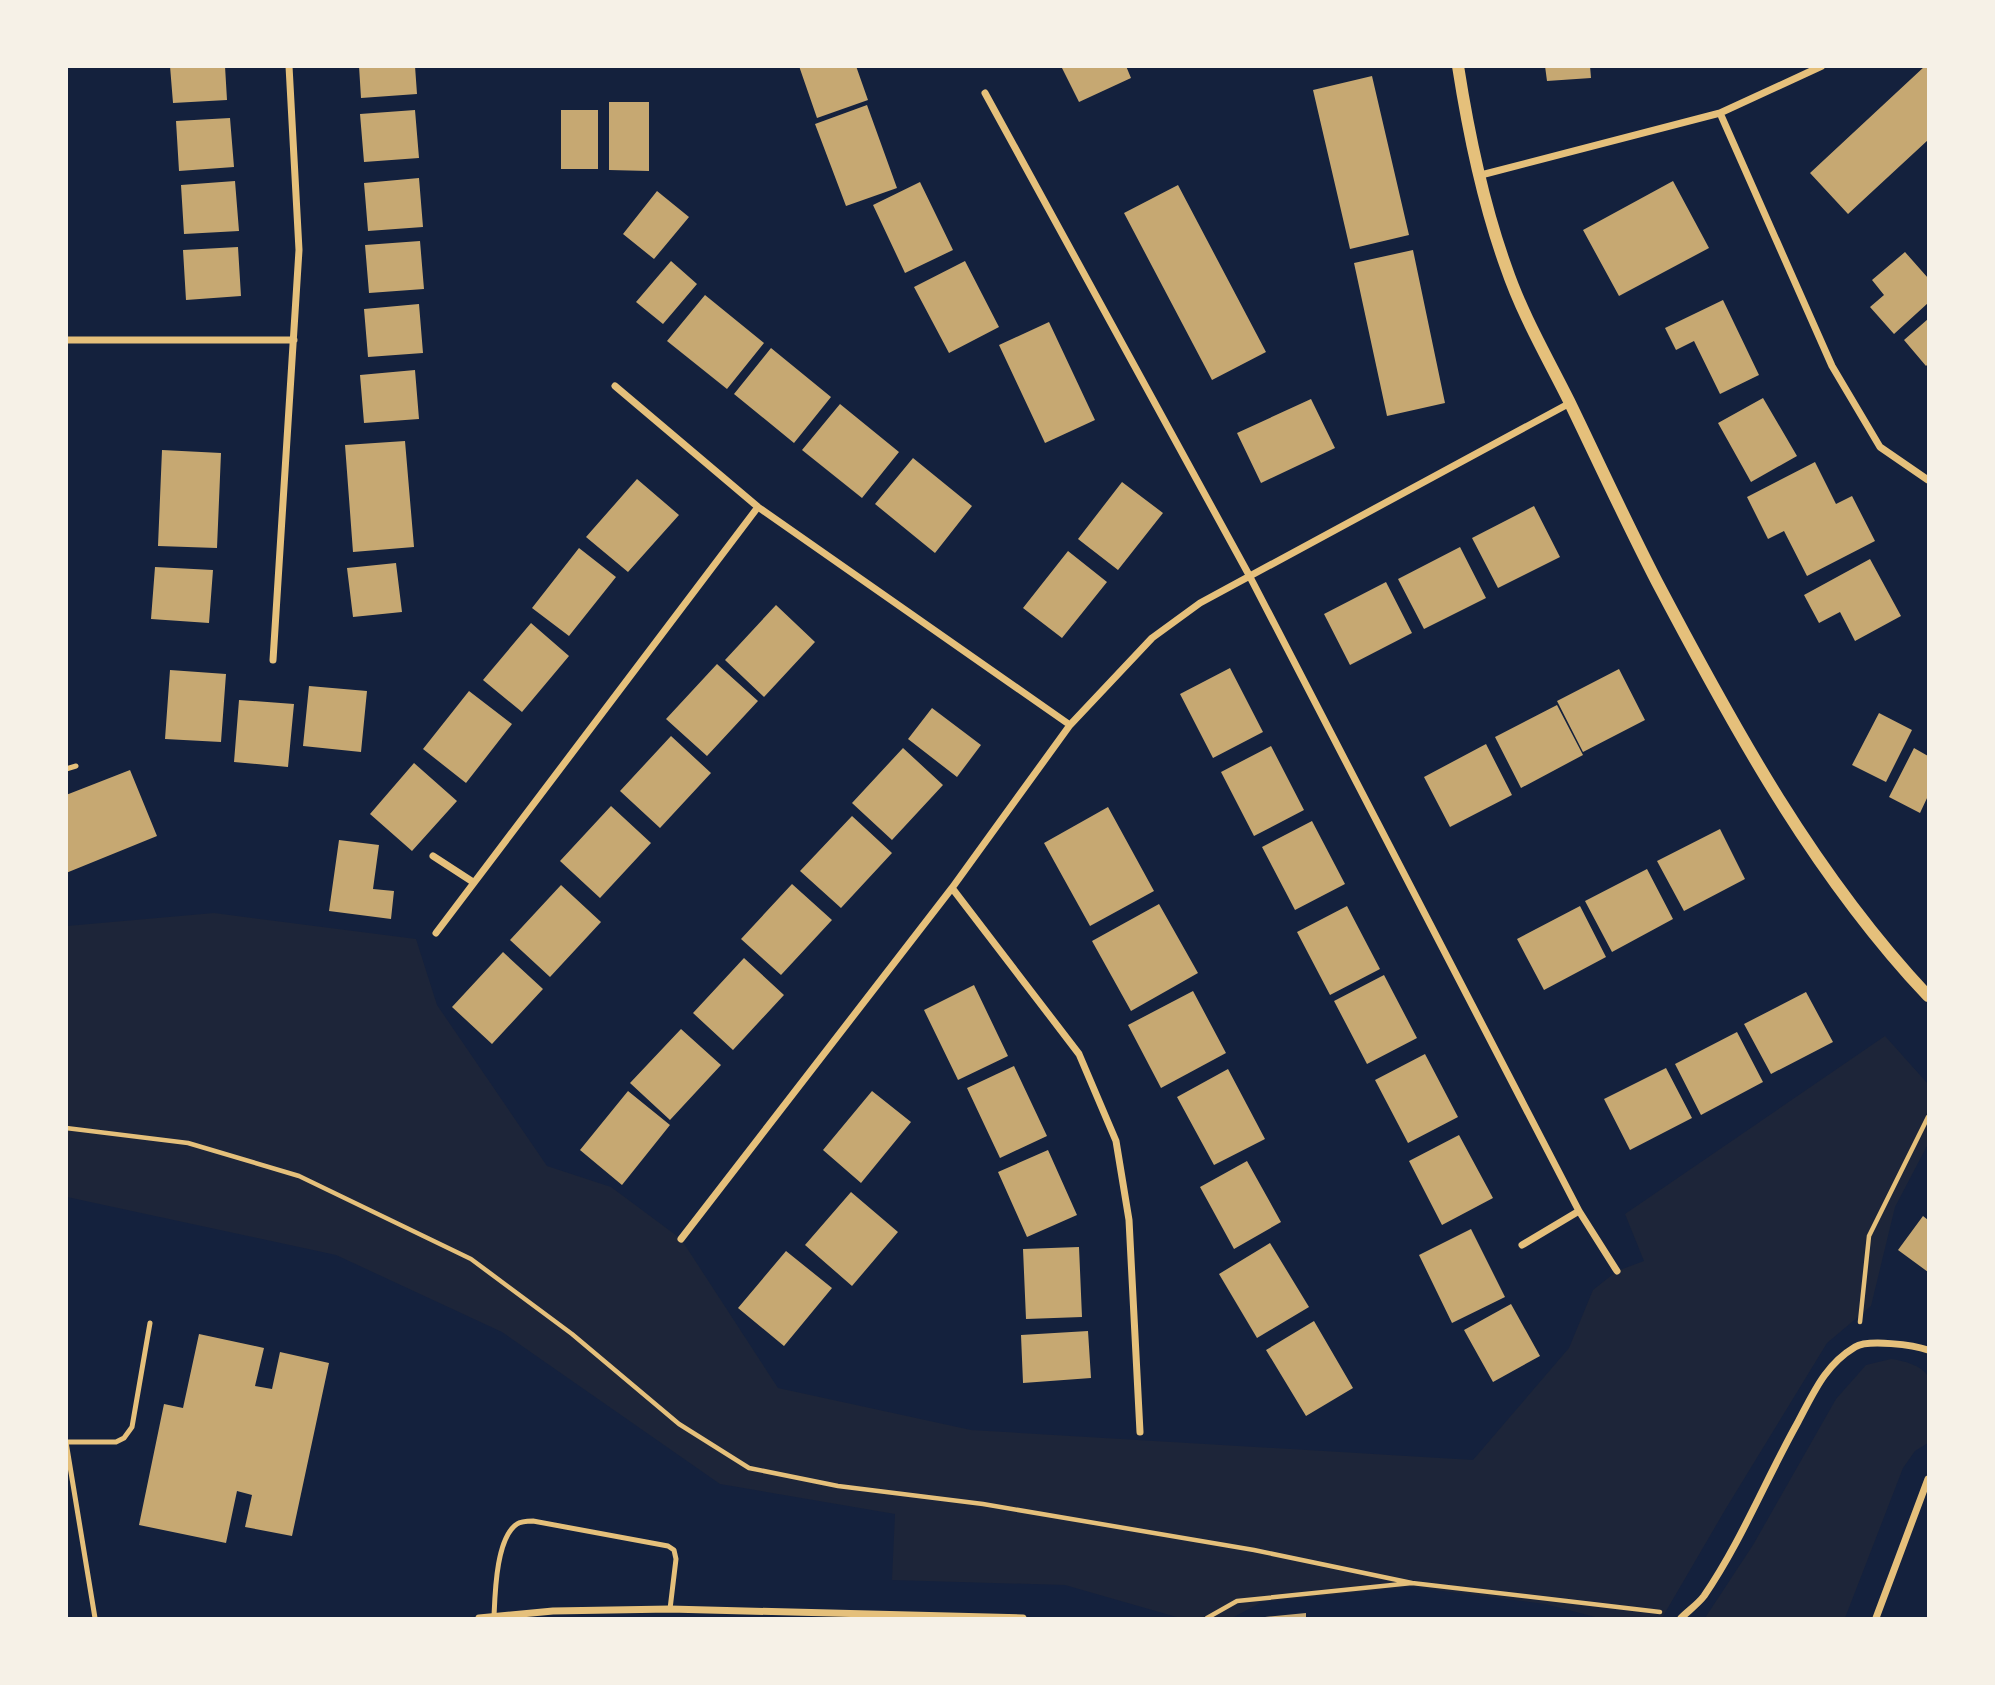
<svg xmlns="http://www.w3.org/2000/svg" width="1995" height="1685" font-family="'Public Sans',sans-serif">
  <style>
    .green { fill: #1d2539 }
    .building { fill: #c6a872 }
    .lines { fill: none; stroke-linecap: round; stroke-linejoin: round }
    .path { stroke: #e5c07b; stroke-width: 4.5 }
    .service { stroke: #e5c07b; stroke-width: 5 }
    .minor { stroke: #e5c07b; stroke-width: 7 }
    .tertiary { stroke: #e5c07b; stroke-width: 12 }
  </style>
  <rect width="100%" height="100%" fill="#14213d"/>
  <path class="green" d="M 214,913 L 416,939 L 437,1005 L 547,1166 L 611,1187 L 681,1239 L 778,1388 L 971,1430 L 1473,1460 L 1569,1348 L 1593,1290 L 1617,1271 L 1644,1261 L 1625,1214 L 1885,1036 L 1928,1084 L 1928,1144 L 1895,1207 L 1871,1306 L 1827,1343 L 1725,1510 L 1662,1618 L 1599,1618 L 1545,1604 L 1411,1587 L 1262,1602 L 1232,1618 L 1180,1618 L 1065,1585 L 892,1580 L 895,1514 L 720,1484 L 502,1332 L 336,1255 L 67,1197 L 67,926 Z
    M 1891,1359 C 1904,1361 1921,1365 1928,1376 L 1928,1443 L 1915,1451 L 1903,1468 L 1845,1618 L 1705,1618 L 1753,1545 L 1836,1399 L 1866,1365 Z"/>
  <path class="building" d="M 170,66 L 225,66 L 227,100 L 173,103 Z
    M 359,66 L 415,66 L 417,94 L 361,98 Z
    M 799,66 L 856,66 L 868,100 L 817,118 Z
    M 1061,66 L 1126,66 L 1131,78 L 1079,102 Z
    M 1545,66 L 1590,66 L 1591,78 L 1547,81 Z
    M 1925,66 L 1928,66 L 1928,140 L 1848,214 L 1810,173 Z
    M 1372,76 L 1409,235 L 1350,249 L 1313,90 Z
    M 609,102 L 649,102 L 649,171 L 609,170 Z
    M 867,105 L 897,188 L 846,206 L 815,124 Z
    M 415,110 L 419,158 L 364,162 L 360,114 Z
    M 561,110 L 598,110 L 598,169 L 561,169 Z
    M 230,118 L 234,167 L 179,171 L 176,121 Z
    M 419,178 L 423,227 L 368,231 L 364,183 Z
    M 235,181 L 239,231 L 184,234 L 181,185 Z
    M 1673,181 L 1709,248 L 1619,296 L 1583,230 Z
    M 920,182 L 953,250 L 905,273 L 873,205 Z
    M 1178,185 L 1266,352 L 1212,380 L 1124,213 Z
    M 657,191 L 689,217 L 654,259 L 623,234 Z
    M 420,241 L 424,289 L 369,293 L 365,245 Z
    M 238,247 L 241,296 L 186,300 L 183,250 Z
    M 1413,250 L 1445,403 L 1387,416 L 1354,263 Z
    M 1905,252 L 1928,278 L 1928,303 L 1894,334 L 1870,307 L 1884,295 L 1872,280 Z
    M 671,261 L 697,284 L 663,324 L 636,302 Z
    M 965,261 L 999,327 L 949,353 L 914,287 Z
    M 705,295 L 764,343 L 727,389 L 667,341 Z
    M 1723,300 L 1759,375 L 1720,394 L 1694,341 L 1676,350 L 1665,328 Z
    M 419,304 L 423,353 L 368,357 L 364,309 Z
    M 1928,319 L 1928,364 L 1926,366 L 1904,340 Z
    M 1049,322 L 1095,420 L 1045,443 L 999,345 Z
    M 771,348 L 831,397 L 794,443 L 734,394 Z
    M 415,370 L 419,419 L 364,423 L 360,375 Z
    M 1763,398 L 1797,456 L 1751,482 L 1718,423 Z
    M 1311,399 L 1335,448 L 1261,483 L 1237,433 Z
    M 840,404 L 899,452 L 862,498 L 802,450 Z
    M 405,441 L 414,547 L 353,552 L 345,445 Z
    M 162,450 L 221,453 L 217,548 L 158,546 Z
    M 913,458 L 972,506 L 935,553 L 875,504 Z
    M 1815,462 L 1836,504 L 1852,496 L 1875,541 L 1807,576 L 1784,531 L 1768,539 L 1747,497 Z
    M 637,479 L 679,515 L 628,572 L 586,537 Z
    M 1122,482 L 1163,513 L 1118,570 L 1078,539 Z
    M 1534,506 L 1560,557 L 1498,588 L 1472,538 Z
    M 1460,547 L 1486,598 L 1424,629 L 1398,579 Z
    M 579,548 L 616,577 L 569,636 L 532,608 Z
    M 1068,551 L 1107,582 L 1062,638 L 1023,608 Z
    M 1870,559 L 1901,616 L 1855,641 L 1840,612 L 1819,623 L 1804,595 Z
    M 396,563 L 402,612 L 353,617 L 347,568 Z
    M 155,567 L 213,570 L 209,623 L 151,619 Z
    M 1386,582 L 1412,633 L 1350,665 L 1324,614 Z
    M 776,605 L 815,642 L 764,697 L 725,660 Z
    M 531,623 L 569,656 L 522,712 L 483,680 Z
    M 717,664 L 758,701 L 707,756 L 666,719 Z
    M 1230,668 L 1263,732 L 1213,758 L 1180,694 Z
    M 1619,669 L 1645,720 L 1583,752 L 1557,701 Z
    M 170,670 L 226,674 L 221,742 L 165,739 Z
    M 309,686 L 367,691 L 361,752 L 303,746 Z
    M 469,691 L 512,724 L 466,783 L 423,749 Z
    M 239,700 L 294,704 L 288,767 L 234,762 Z
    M 1557,705 L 1583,755 L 1521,788 L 1495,737 Z
    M 932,708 L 981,745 L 957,777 L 908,739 Z
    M 1879,713 L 1912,730 L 1886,782 L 1852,765 Z
    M 671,736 L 711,773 L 660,828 L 620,791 Z
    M 1486,744 L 1512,795 L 1450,827 L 1424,777 Z
    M 1271,746 L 1304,810 L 1254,836 L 1221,772 Z
    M 903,748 L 943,785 L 892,840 L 852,803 Z
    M 1914,748 L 1928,756 L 1928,796 L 1920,813 L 1889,797 Z
    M 414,763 L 457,801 L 412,851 L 370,814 Z
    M 130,770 L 157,836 L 66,873 L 66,795 Z
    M 611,806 L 651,843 L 600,898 L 560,861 Z
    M 1108,807 L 1154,891 L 1090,926 L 1044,843 Z
    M 852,816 L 892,853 L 841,908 L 800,871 Z
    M 1312,821 L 1345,884 L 1295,910 L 1262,847 Z
    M 1720,829 L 1745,879 L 1684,911 L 1657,861 Z
    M 339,840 L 379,845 L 373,889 L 394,891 L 391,919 L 329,911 Z
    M 1647,869 L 1673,919 L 1612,952 L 1585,901 Z
    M 792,884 L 832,920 L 781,975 L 741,939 Z
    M 561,885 L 601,922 L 550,977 L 510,940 Z
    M 1159,904 L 1198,973 L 1131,1011 L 1092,941 Z
    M 1347,906 L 1380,969 L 1330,995 L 1297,932 Z
    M 1580,906 L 1606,957 L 1544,990 L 1517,939 Z
    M 503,952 L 543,989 L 492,1044 L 452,1007 Z
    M 744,958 L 784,995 L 733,1050 L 693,1013 Z
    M 1384,975 L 1417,1038 L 1367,1064 L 1334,1001 Z
    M 974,985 L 1008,1056 L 958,1080 L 924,1010 Z
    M 1193,991 L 1226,1053 L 1161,1088 L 1128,1025 Z
    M 1806,992 L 1833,1042 L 1771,1074 L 1744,1024 Z
    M 681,1029 L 721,1065 L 670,1120 L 630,1083 Z
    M 1737,1032 L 1763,1082 L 1701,1115 L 1675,1064 Z
    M 1425,1054 L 1458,1117 L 1408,1143 L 1375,1080 Z
    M 1014,1066 L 1047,1136 L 1000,1158 L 967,1088 Z
    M 1666,1068 L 1692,1118 L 1630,1150 L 1604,1099 Z
    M 1228,1069 L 1265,1139 L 1214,1165 L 1177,1097 Z
    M 628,1091 L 670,1125 L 622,1185 L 580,1150 Z
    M 872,1091 L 911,1122 L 861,1183 L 823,1150 Z
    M 1459,1135 L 1493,1198 L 1442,1225 L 1409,1161 Z
    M 1048,1150 L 1077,1215 L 1027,1237 L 998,1172 Z
    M 1247,1161 L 1281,1222 L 1234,1249 L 1200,1187 Z
    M 851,1192 L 898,1232 L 852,1286 L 805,1245 Z
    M 1923,1216 L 1928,1220 L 1928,1272 L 1898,1250 Z
    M 1471,1229 L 1505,1297 L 1452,1323 L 1419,1255 Z
    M 1270,1243 L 1309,1307 L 1257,1338 L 1219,1274 Z
    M 1079,1247 L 1082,1317 L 1026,1319 L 1023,1249 Z
    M 786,1251 L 832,1288 L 784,1346 L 738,1308 Z
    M 1511,1304 L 1540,1356 L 1493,1382 L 1464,1330 Z
    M 1314,1321 L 1353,1388 L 1306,1416 L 1266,1350 Z
    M 1088,1331 L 1091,1378 L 1023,1383 L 1021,1335 Z
    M 199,1334 L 264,1348 L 255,1386 L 272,1389 L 280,1352 L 329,1363 L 292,1536 L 245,1527 L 252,1495 L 237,1491 L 226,1543 L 139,1525 L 164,1404 L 183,1408 Z
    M 1306,1613 L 1306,1618 L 1265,1618 L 1265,1617 Z"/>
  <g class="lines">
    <path class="path" d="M 66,1128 L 188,1143 L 299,1176 L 471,1259 L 572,1334 L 679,1424 L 749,1468 L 838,1486 L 983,1504 L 1254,1550 L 1412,1583
      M 1860,1322 L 1869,1236 L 1928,1117
      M 1207,1618 L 1237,1601 L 1412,1583 L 1660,1612"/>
    <path class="service" d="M 66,769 L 76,766
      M 66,1442 L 95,1618
      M 67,1442 L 116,1442 L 124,1438 L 132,1427 L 150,1323
      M 494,1617 C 495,1594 496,1538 517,1524 C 521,1521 528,1521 533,1521 L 668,1546 L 674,1550 L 676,1559 L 670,1609"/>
    <path class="minor" d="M 985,93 L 1249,575 L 1579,1211 L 1617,1271
      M 1720,113 L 1832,366 L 1880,447 L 1928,480
      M 1481,175 L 1720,113 L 1822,66
      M 66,340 L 294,340
      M 615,386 L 758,507 L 1070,725
      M 273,660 L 299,250 L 289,66
      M 433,856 L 473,882
      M 952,888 L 1079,1054 L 1116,1141 L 1129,1220 L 1140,1432
      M 436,933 L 758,507
      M 681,1239 L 952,888 L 1070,725 L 1152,638 L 1200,603 L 1570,403
      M 1522,1245 L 1579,1211
      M 479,1618 L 553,1611 L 670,1609 L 1023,1618
      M 1681,1618 C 1688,1611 1698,1604 1704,1596 C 1741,1542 1766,1479 1798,1422 C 1814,1392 1825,1365 1855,1347 C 1868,1339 1914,1345 1928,1350
      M 1876,1618 L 1928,1479"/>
    <path class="tertiary" d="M 1458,66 C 1468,130 1484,206 1506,267 C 1522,314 1547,357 1569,401 C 1598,461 1626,522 1657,582 C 1734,728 1814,875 1928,996"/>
  </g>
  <rect width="1995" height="1685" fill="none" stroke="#f6f1e7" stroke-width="136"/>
</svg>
